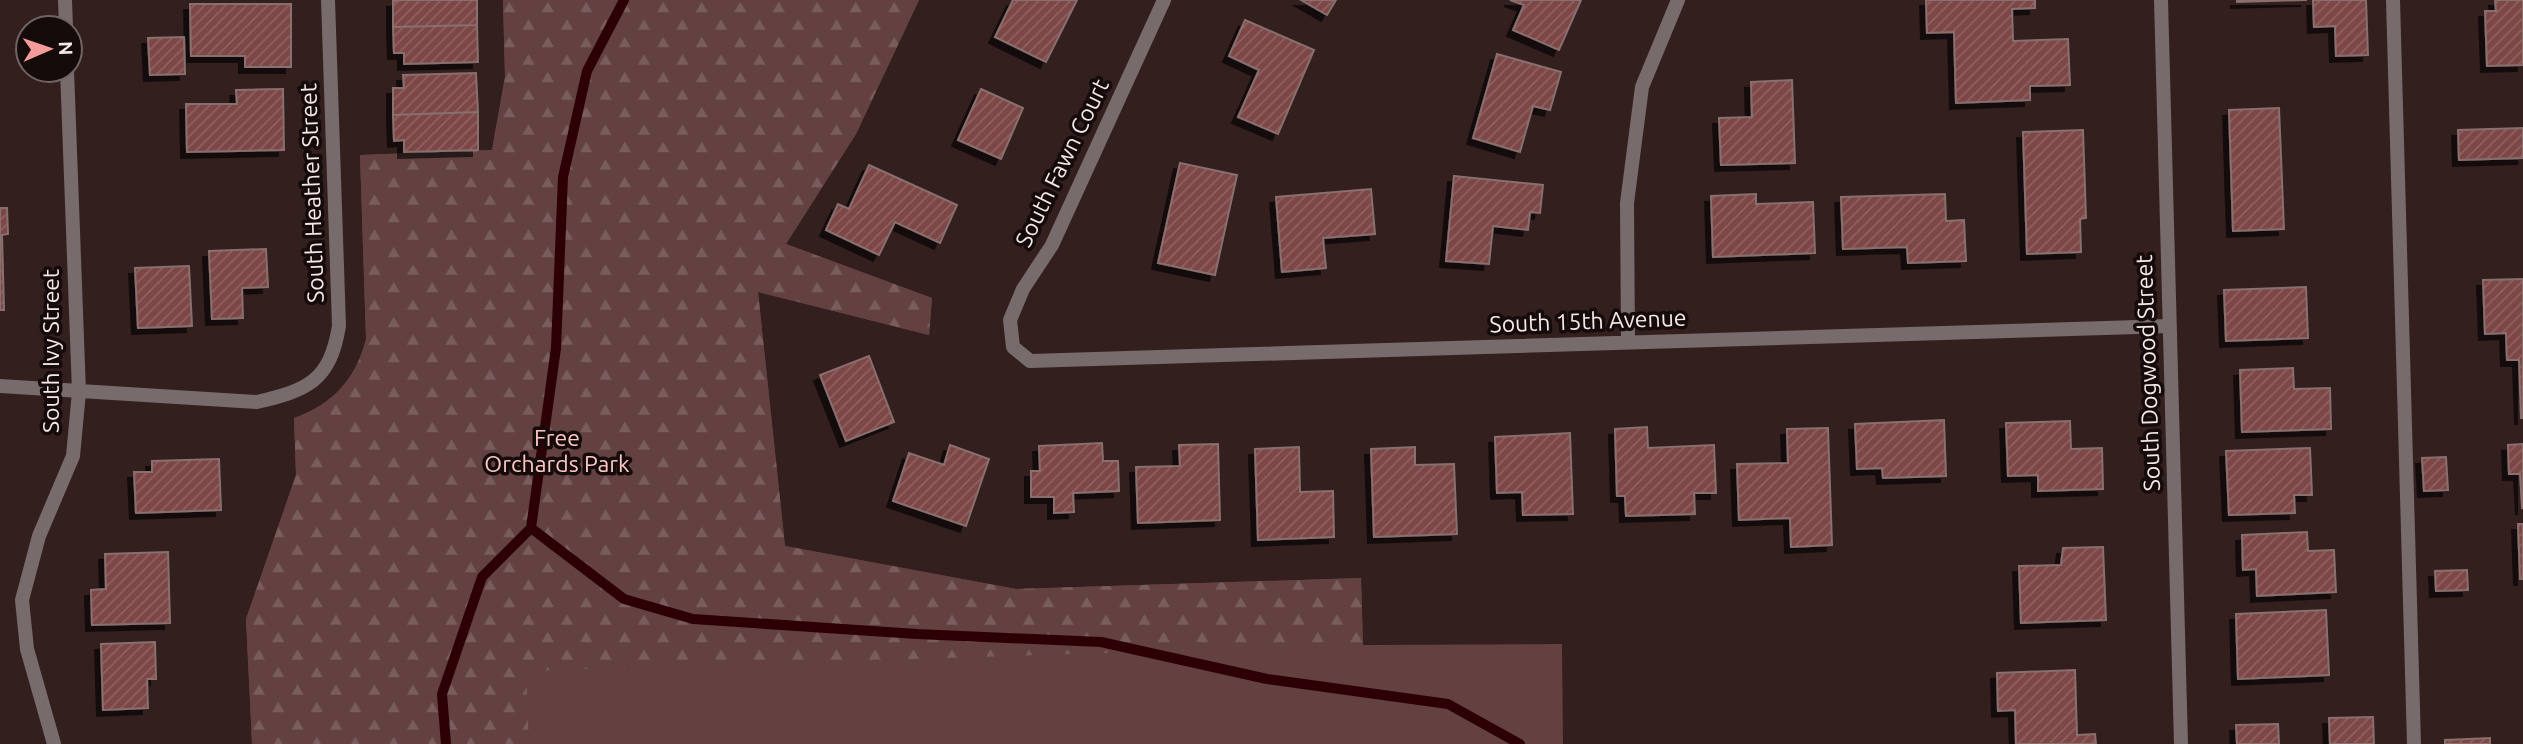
<svg xmlns="http://www.w3.org/2000/svg" width="2523" height="744" font-family="Ubuntu,sans-serif">
  <style>
    .green { fill: #624140 }
    .forest { fill: url(#forest-firs) }
    .lines { fill: none; stroke-linecap: round; stroke-linejoin: round }
    .stream { stroke: #2d0005; stroke-width: 10 }
    .building { fill: url(#building-hatch); stroke: #886f6e; stroke-width: 2; filter: url(#shadow) }
    .lane { stroke: #776b6b; stroke-width: 14 }
    .street { stroke: #776b6b; stroke-width: 14 }
    .labels { text-anchor: middle; stroke-width: 7; stroke-linejoin: round; paint-order: stroke }
    .street-label { font-size: 23px; fill: #f7e8e8; stroke: #150b0b }
    .park-label { font-size: 23px; fill: #fec7c5; stroke: #150b0b }
  </style>
  <defs>
    <pattern id="forest-firs" width="22" height="20" patternUnits="userSpaceOnUse" patternTransform="scale(1.75)"><rect width="22" height="20" fill="#624140"/><path d="M5 1l3.5 6h-7zM16 11l3.5 6h-7z" fill="#795c5c"/></pattern>
    <pattern id="building-hatch" width="6" height="6" patternUnits="userSpaceOnUse" patternTransform="scale(1.75)"><rect width="6" height="6" fill="#7d4646"/><path d="M-1 1l2-2M0 6l6-6M5 7l2-2" fill="none" stroke="#906161"/></pattern>
    <filter id="shadow"><feDropShadow dx="-6" dy="6" stdDeviation="0" flood-color="#0009"/></filter>
  </defs>
  <rect width="100%" height="100%" fill="#331f1e"/>
  <path class="green" d="M 503,0 L 919,0 L 856,134 L 786,244 L 932,298 L 929,335 L 758,292 L 785,546 L 1016,589 L 1361,578 L 1363,645 L 1562,644 L 1563,744 L 252,744 L 246,619 L 296,475 L 294,418 C 332,405 356,379 366,339 L 360,155 L 492,150 L 505,77 Z"/>
  <path class="forest" d="M 503,0 L 919,0 L 856,134 L 786,244 L 932,298 L 929,335 L 758,292 L 785,546 L 1016,589 L 1361,578 L 1363,645 L 526,671 L 529,744 L 252,744 L 246,619 L 296,475 L 294,418 C 332,405 356,379 366,339 L 360,155 L 492,150 L 505,77 Z"/>
  <g class="lines">
    <path class="stream" d="M 531,528 L 624,599 L 693,619 L 917,634 L 1101,642 L 1267,679 L 1448,704 L 1520,744
      M 446,744 L 442,694 L 482,577 L 531,528 L 556,348 L 563,177 L 587,71 L 624,0"/>
  </g>
  <path class="building" d="M 403,0 L 477,0 L 477,25 L 393,27 L 393,1 Z
    M 1013,0 L 1077,0 L 1046,62 L 995,37 Z
    M 1301,0 L 1336,0 L 1327,15 Z
    M 1510,0 L 1581,0 L 1559,50 L 1513,30 L 1524,5 Z
    M 1926,0 L 2035,0 L 2035,8 L 2012,9 L 2013,41 L 2068,39 L 2070,85 L 2030,86 L 2030,100 L 1956,103 L 1954,32 L 1927,33 Z
    M 2237,0 L 2307,0 L 2237,2 Z
    M 2313,0 L 2366,0 L 2368,55 L 2336,56 L 2335,26 L 2314,27 Z
    M 2495,0 L 2523,0 L 2523,65 L 2487,66 L 2485,11 L 2496,11 Z
    M 190,4 L 291,4 L 291,67 L 245,67 L 245,56 L 191,56 Z
    M 1245,20 L 1314,50 L 1278,134 L 1238,117 L 1259,70 L 1229,56 Z
    M 477,25 L 478,62 L 404,64 L 404,53 L 394,53 L 393,27 Z
    M 184,37 L 185,74 L 150,75 L 148,38 Z
    M 1497,54 L 1561,72 L 1550,110 L 1533,106 L 1520,152 L 1473,138 Z
    M 476,73 L 478,112 L 393,115 L 393,88 L 404,88 L 403,75 Z
    M 1792,80 L 1795,163 L 1721,165 L 1719,118 L 1752,117 L 1751,82 Z
    M 283,89 L 284,150 L 187,152 L 186,104 L 237,104 L 236,90 Z
    M 981,89 L 1023,108 L 1001,159 L 958,140 Z
    M 2279,108 L 2284,229 L 2233,231 L 2229,110 Z
    M 478,112 L 478,150 L 404,152 L 404,140 L 394,141 L 393,115 Z
    M 2523,128 L 2523,158 L 2459,160 L 2458,130 Z
    M 2083,130 L 2086,218 L 2080,219 L 2081,252 L 2027,254 L 2023,132 Z
    M 1180,163 L 1237,175 L 1215,275 L 1158,263 Z
    M 869,165 L 957,205 L 940,243 L 895,222 L 879,255 L 826,230 L 838,204 L 849,209 Z
    M 1454,176 L 1543,185 L 1540,213 L 1530,212 L 1528,230 L 1493,226 L 1489,264 L 1446,261 Z
    M 1371,189 L 1375,234 L 1323,238 L 1326,268 L 1282,272 L 1276,197 Z
    M 1756,194 L 1756,204 L 1813,202 L 1815,253 L 1713,257 L 1711,196 Z
    M 1945,194 L 1946,221 L 1964,220 L 1966,261 L 1908,263 L 1907,247 L 1843,249 L 1841,197 Z
    M 0,208 L 7,208 L 8,234 L 2,235 L 4,310 L 0,310 Z
    M 266,249 L 268,287 L 242,288 L 243,318 L 212,319 L 209,251 Z
    M 189,266 L 192,326 L 138,328 L 135,268 Z
    M 2523,279 L 2523,418 L 2521,418 L 2519,360 L 2507,360 L 2506,333 L 2485,334 L 2483,280 Z
    M 2306,287 L 2308,338 L 2226,341 L 2224,290 Z
    M 869,356 L 894,422 L 846,441 L 820,375 Z
    M 2293,368 L 2294,389 L 2330,388 L 2331,429 L 2242,432 L 2240,370 Z
    M 1944,420 L 1946,476 L 1883,478 L 1882,468 L 1857,469 L 1855,424 Z
    M 2070,421 L 2071,449 L 2102,448 L 2103,489 L 2038,491 L 2038,475 L 2008,476 L 2006,423 Z
    M 1647,427 L 1648,448 L 1714,445 L 1716,493 L 1694,493 L 1695,514 L 1626,516 L 1625,496 L 1617,496 L 1615,429 Z
    M 1828,428 L 1832,545 L 1791,547 L 1790,518 L 1739,520 L 1737,464 L 1788,463 L 1787,429 Z
    M 1570,433 L 1573,514 L 1523,515 L 1522,492 L 1497,493 L 1495,437 Z
    M 1102,443 L 1103,461 L 1118,461 L 1119,491 L 1073,493 L 1074,512 L 1054,513 L 1054,497 L 1031,497 L 1031,471 L 1040,471 L 1039,446 Z
    M 1218,444 L 1220,520 L 1138,523 L 1136,467 L 1180,466 L 1179,445 Z
    M 2523,444 L 2523,508 L 2522,508 L 2520,474 L 2509,474 L 2508,445 Z
    M 950,445 L 989,459 L 966,526 L 893,501 L 909,453 L 944,465 Z
    M 1299,447 L 1300,492 L 1333,491 L 1334,537 L 1258,540 L 1255,449 Z
    M 1415,447 L 1415,465 L 1454,464 L 1457,534 L 1374,537 L 1371,449 Z
    M 2310,448 L 2312,495 L 2294,495 L 2295,513 L 2229,515 L 2226,451 Z
    M 2446,457 L 2448,490 L 2424,491 L 2422,458 Z
    M 219,459 L 221,510 L 136,513 L 134,472 L 152,472 L 152,461 Z
    M 2518,524 L 2523,524 L 2523,579 L 2520,579 Z
    M 2307,532 L 2308,551 L 2334,550 L 2336,592 L 2257,596 L 2256,569 L 2243,570 L 2242,535 Z
    M 2103,547 L 2106,620 L 2021,623 L 2019,566 L 2061,565 L 2063,548 Z
    M 168,552 L 170,623 L 92,625 L 91,590 L 106,589 L 105,554 Z
    M 2467,570 L 2468,590 L 2436,591 L 2435,571 Z
    M 2326,610 L 2329,675 L 2238,679 L 2236,614 Z
    M 155,642 L 156,679 L 147,679 L 148,708 L 103,710 L 101,644 Z
    M 2075,670 L 2077,735 L 2095,734 L 2096,744 L 2016,744 L 2015,710 L 1998,711 L 1997,673 Z
    M 2373,717 L 2374,744 L 2330,744 L 2329,718 Z
    M 2278,724 L 2279,744 L 2237,744 L 2236,725 Z
    M 2490,738 L 2490,744 L 2445,744 L 2445,740 Z"/>
  <g class="lines">
    <path class="lane" d="M 2393,0 L 2414,744"/>
    <path class="street" d="M 65,0 L 66,28
      M 1164,0 L 1052,245 L 1023,289 L 1010,320 L 1013,347 L 1030,361 L 2169,326
      M 2161,0 L 2181,744
      M 1628,342 L 1627,203 L 1642,87 L 1678,0
      M 0,386 L 257,402 C 308,390 330,381 339,326 L 328,0
      M 54,744 L 27,649 L 22,600 L 39,536 L 73,456 L 79,392 L 67,70"/>
  </g>
  <g class="labels">
    <g class="street-label">
      <text transform="translate(1062 163) rotate(-64)" y="8">South Fawn Court</text>
      <text transform="translate(312 193) rotate(-92)" y="8">South Heather Street</text>
      <text transform="translate(1588 321) rotate(-2)" y="8">South 15th Avenue</text>
      <text transform="translate(51 351) rotate(-90)" y="8">South Ivy Street</text>
      <text transform="translate(2148 373) rotate(-92)" y="8">South Dogwood Street</text>
    </g>
    <g class="park-label">
      <text x="557" y="446">Free<tspan x="557" dy="26">Orchards Park</tspan></text>
    </g>
  </g>
  <g transform="translate(49 49) rotate(88)"><circle r="33" fill="#150b0b" stroke="#6f6363" stroke-width="2"/>
  <path d="M0-5L12 26L0 18L-12 26Z" fill="#f59b9a"/>
  <text y="-10" font-size="19" font-weight="bold" text-anchor="middle" fill="#f7e8e8">N</text>
  </g>
</svg>
